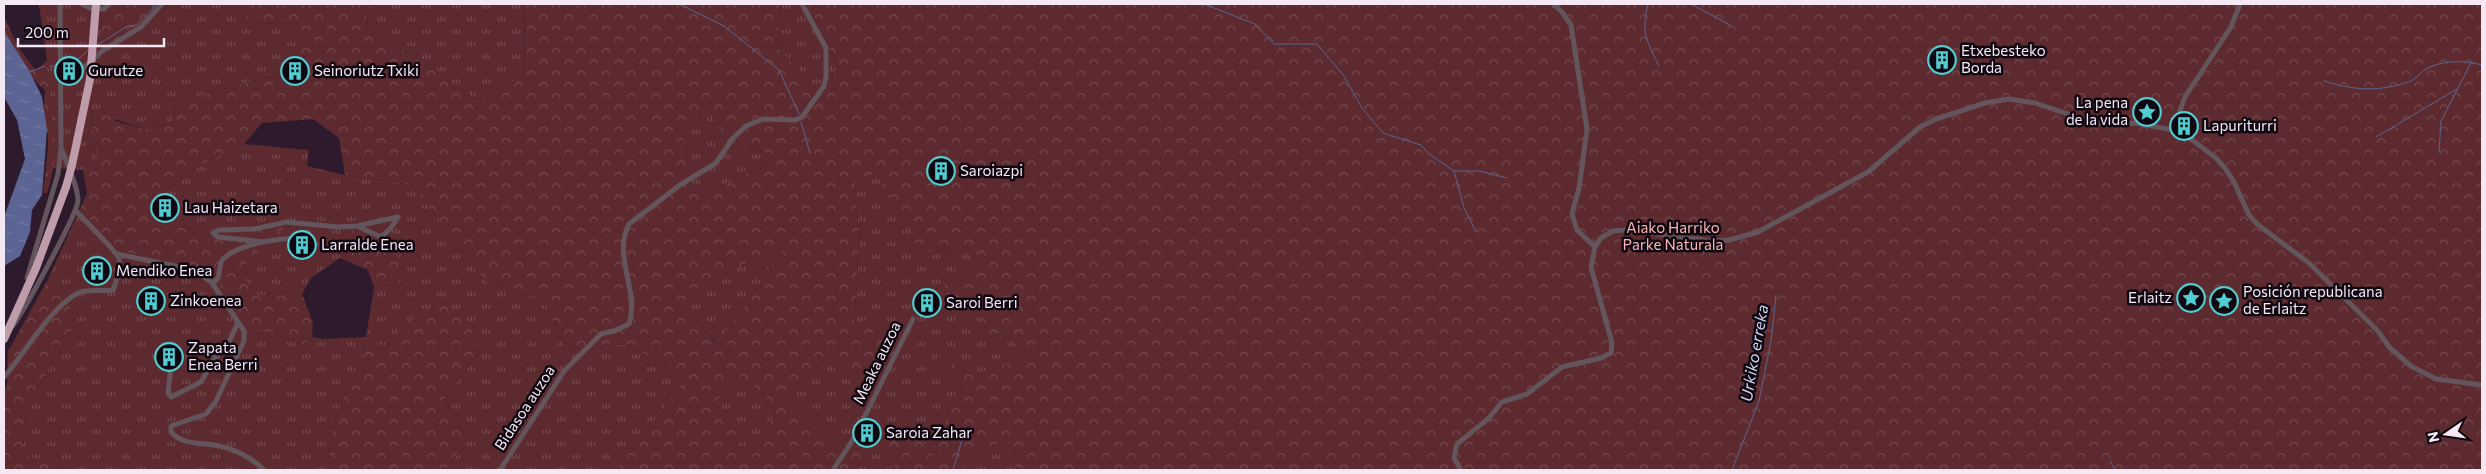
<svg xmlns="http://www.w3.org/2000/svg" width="2486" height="474" font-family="Commissioner,sans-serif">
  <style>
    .grass { fill: url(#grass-tufts) }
    .forest { fill: url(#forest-crowns); fill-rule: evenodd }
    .water { fill: url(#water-ripples) }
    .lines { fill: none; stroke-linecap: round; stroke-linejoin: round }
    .stream { stroke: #5b6492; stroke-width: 1 }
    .minor { stroke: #63555b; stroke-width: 5 }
    .highway { stroke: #be9caa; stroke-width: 8 }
    .highway-bridge { stroke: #be9caa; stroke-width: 8 }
    .labels { text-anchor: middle; stroke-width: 5; stroke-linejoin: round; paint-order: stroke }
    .poi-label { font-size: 15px; fill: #f5e8f5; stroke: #100810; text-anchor: start }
    .park-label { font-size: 15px; fill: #fcb5b7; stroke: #100810 }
    .street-label { font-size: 15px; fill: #f5e8f5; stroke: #100810 }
    .water-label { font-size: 16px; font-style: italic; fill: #cfd6f4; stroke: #100810 }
  </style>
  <defs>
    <pattern id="grass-tufts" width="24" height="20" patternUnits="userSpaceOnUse" patternTransform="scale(1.25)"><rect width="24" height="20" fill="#5d2b2f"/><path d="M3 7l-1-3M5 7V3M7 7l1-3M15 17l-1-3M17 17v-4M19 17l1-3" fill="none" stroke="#754a4e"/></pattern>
    <pattern id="forest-crowns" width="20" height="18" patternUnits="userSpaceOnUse" patternTransform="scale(1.25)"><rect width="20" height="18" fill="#5d2b2f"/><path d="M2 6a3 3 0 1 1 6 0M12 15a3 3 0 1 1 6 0" fill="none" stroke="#754a4e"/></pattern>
    <pattern id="water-ripples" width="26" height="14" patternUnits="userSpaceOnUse" patternTransform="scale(1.25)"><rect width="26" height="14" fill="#5b6492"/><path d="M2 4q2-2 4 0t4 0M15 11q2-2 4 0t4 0" fill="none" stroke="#737aa2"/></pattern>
  </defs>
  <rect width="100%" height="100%" fill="#2d1a2d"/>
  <path class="grass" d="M 39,4 L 113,4 L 102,12 L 100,57 L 150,22 L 167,4 L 242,4 L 249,24 L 295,23 L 305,79 L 267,77 L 175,103 L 172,124 L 144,129 L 91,111 L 97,159 L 83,170 L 53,168 C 55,134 55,98 42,65 L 47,60 Z
    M 373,4 L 525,4 L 524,75 L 477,100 L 368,27 L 367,8 Z
    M 781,4 L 808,4 L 839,67 L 820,92 L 776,46 Z
    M 710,110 L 731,148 L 764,152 L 769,160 L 735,181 L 690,194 L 684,134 Z
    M 244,144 L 309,150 L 307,166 L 345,175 L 412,185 L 490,286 L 495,281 L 546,304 L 565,348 L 628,344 L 687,380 L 616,470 L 445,470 L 468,441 L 444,399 L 481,349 L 406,323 L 386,347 L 366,338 L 362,364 L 344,395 L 330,436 L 329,470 L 69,470 L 22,455 L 29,402 L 75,325 L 66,290 L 48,279 L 80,209 L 115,248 L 146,258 L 197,267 L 220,285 L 249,335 L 269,332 L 303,345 L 312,337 L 323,339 L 366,337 L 374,287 L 399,283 L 343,229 L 340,258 L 311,278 L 302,294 L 292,291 L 257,296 L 237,271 L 286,225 L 281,220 L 208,235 L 161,218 L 157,196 L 196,167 Z
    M 877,173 L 921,253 L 967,246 L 978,271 L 975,300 L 987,334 L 1009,335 L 1017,346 L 1031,352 L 976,378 L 939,355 L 935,362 L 964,390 L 952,401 L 935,458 L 884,445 L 899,459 L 890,470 L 856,470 L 872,449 L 860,435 L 846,444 L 838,446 L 783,398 L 830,355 L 907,326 L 854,322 L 860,241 L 854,185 Z
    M 783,248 L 737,318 L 717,343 L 680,303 L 733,269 Z
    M 738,376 L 763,393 L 775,412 L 758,441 L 753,458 C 737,443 728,424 711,411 L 728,384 Z
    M 1002,441 L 1017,470 L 965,470 L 967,461 Z"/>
  <path class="forest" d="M 113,4 L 167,4 L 150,22 L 100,58 L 102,11 Z
    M 242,4 L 373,4 L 367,8 L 368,27 L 477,100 L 524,75 L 525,4 L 781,4 L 776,46 L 820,92 L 839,67 L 808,4 L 2482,4 L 2482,470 L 1017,470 L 1002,441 L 967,461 L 965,470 L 890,470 L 899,459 L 884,445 L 912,428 L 935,458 L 952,400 L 964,390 L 935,362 L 938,354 L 976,378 L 1030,352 L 1017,346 L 1009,335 L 987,334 L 975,301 L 955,302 L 943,283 L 978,271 L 967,246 L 921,253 L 876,173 L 854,185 L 860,241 L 854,321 L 908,326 L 879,387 L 830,355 L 783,398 L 838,446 L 846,444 L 860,435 L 872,449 L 856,470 L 616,470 L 686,379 L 628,344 L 565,348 L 546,304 L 495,281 L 490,286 L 412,185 L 345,175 L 339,138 L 313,119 L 262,123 L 244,144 L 196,167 L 157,196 L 161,218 L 174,215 L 180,225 L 208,235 L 281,220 L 287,225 L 238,271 L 257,296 L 292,291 L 302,294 L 313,323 L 312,337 L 303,345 L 269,332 L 249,335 L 220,285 L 197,267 L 146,258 L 115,248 L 80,209 L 87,194 L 83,170 L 97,158 L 91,112 L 110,107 L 115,121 L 144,129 L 172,124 L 175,103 L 267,77 L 304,79 L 295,23 L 249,24 ZM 710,111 L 731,148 L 764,152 L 769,160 L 735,181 L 690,194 L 684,134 ZM 783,248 L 737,318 L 716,343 L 681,303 L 733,269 ZM 738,376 L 763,393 L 775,412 L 758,441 L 753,458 L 741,446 L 747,429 L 734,418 L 724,421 L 711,411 L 728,384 Z
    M 4,16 L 18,47 L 36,71 L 42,65 C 57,104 60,154 47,193 L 43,193 L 48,149 L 48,134 L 43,127 L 45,90 L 37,83 L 4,36 Z
    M 343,229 L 373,234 L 404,262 L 399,283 L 374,287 L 368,270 L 340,258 Z
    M 48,279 L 66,290 L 75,325 L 29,402 L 22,454 L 69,470 L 4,470 L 4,390 L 7,386 L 8,351 Z
    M 445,303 L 464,317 L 481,349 L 444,399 L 468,441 L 445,470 L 329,470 L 330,436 L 344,395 L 362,364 L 366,337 L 386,347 L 406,323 Z"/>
  <path class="water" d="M 4,31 L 30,72 L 42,97 L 47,129 L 42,195 L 32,210 L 30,232 L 20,256 L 4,266 L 4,217 L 25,159 L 17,120 L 4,97 Z"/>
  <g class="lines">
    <path class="stream" d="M 679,4 L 724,26 L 779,70 L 799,114
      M 1204,4 L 1255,24 L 1274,44 L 1317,44 L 1344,76 L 1362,108 L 1383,133 L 1421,145 L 1429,154 L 1454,171 L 1464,208 L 1476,232
      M 1648,4 C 1641,33 1646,39 1659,66
      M 1691,4 L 1730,25
      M 97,45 L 128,26 L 137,25 L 157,4
      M 64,63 L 80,58 L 89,49
      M 50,66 L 56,66
      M 29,72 L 45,66
      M 2324,81 C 2356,91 2380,92 2411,81 C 2417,78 2421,72 2426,69 C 2441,60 2466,60 2482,65
      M 801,122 L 810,153
      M 2376,137 L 2457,89
      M 2439,152 L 2441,121 L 2471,63
      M 1454,171 L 1479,171 L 1507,178
      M 2110,461 L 2115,470
      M 953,470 L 964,433
      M 1732,470 L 1759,401 L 1771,341 L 1776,295"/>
    <path class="minor" d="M 82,4 L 90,8 L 104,9 L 109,4
      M 1553,4 L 1562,12 L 1571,25 L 1587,129 L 1579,188 L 1572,214 L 1577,230 L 1595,247
      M 61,81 L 71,79 L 102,51 L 141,27 L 162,4
      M 2173,130 L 2185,97 L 2231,27 L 2240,4
      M 264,242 L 218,237 L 213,233 L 219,230 L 254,229 L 286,222 L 339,227 L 357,226 L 381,237 L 390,229 L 398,217 L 357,226
      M 117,254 L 195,270 L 212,283 L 238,322 L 230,340 L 214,359 L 201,382 L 171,397 L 168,393 L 171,366
      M 27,278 L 58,174 L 61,148 L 60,4
      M 212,283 L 218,278 C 220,272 219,263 223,259 C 239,243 282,238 303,238
      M 238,322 L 244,331 L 244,341 L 216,401 L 206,414 L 171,426 L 171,432 C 183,446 202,442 219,446 C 235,449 252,458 264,470
      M 10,329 C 21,318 77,214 78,201 C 78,185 67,165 62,150
      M 4,377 C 24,354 51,307 78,293 C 89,288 102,292 113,290 C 117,280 121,269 119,259 C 117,251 83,219 76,211
      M 500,470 L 564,371 L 601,334 L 617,330 L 629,324 C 640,291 612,256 629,224 L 680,185 L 716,163 L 733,138 L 746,126 L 763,119 L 795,120 L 802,117 L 824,86 L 826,77 L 826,48 L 802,4
      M 833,470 L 854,438 L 913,319
      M 1461,470 L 1454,458 L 1457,444 L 1489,418 L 1502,402 L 1527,394 L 1562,367 L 1601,358 L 1611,353 L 1612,343 L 1591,267 L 1595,247 L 1601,238 L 1613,231 L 1624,230 L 1712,241 L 1729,240 L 1758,232 L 1868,172 L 1920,127 L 1936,119 L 1985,103 L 2009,99 L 2035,103 L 2083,119 L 2108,125 L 2136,123 L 2173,130 L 2191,139 L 2216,158 L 2225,168 L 2234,182 L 2249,215 L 2257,224 L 2309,263 L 2377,330 L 2390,348 L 2411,366 L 2436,379 L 2482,385"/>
    <path class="highway" d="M 72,165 L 90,79
      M 4,339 L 36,268 L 66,187"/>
    <path class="highway-bridge" d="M 90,79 L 96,4
      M 66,187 L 72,165"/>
  </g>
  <defs>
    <symbol id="building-ring" viewBox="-11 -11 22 22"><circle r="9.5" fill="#100810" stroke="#51ccd1" stroke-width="1.5"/><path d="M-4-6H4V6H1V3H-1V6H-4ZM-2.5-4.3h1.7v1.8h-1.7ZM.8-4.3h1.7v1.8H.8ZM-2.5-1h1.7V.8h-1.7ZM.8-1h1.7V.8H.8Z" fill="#51ccd1"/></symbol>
    <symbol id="sight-ring" viewBox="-11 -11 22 22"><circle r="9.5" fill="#100810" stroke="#51ccd1" stroke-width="1.5"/><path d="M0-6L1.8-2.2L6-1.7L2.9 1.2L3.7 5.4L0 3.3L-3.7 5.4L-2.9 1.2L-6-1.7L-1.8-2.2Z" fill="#51ccd1"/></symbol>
  </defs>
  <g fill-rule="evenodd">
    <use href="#building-ring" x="1926" y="44" width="32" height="32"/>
    <use href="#building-ring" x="53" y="55" width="32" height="32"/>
    <use href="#building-ring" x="279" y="55" width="32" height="32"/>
    <use href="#sight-ring" x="2131" y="96" width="32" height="32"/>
    <use href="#building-ring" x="2168" y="110" width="32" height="32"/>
    <use href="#building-ring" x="925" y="155" width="32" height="32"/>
    <use href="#building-ring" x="149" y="192" width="32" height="32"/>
    <use href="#building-ring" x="286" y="229" width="32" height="32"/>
    <use href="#building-ring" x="81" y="255" width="32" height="32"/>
    <use href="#sight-ring" x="2175" y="282" width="32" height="32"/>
    <use href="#building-ring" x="135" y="285" width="32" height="32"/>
    <use href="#sight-ring" x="2208" y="285" width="32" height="32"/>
    <use href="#building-ring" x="911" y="287" width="32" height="32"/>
    <use href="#building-ring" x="153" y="341" width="32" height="32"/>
    <use href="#building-ring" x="851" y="417" width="32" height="32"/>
  </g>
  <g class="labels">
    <g class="poi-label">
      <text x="1961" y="56">Etxebesteko<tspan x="1961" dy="17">Borda</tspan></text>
      <text x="88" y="76">Gurutze</text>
      <text x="314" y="76">Seinoriutz Txiki</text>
      <text x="2128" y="108" text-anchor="end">La pena<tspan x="2128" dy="17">de la vida</tspan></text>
      <text x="2203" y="131">Lapuriturri</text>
      <text x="960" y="176">Saroiazpi</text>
      <text x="184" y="213">Lau Haizetara</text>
      <text x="321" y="250">Larralde Enea</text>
      <text x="116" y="276">Mendiko Enea</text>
      <text x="2243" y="297">Posición republicana<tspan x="2243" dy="17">de Erlaitz</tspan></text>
      <text x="2172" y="303" text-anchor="end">Erlaitz</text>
      <text x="170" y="306">Zinkoenea</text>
      <text x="946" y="308">Saroi Berri</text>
      <text x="188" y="353">Zapata<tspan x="188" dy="17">Enea Berri</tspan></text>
      <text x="886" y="438">Saroia Zahar</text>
    </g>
    <g class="park-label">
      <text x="1673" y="233">Aiako Harriko<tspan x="1673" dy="17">Parke Naturala</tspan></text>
    </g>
    <g class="street-label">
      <text transform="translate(877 363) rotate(-64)" y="5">Meaka auzoa</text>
      <text transform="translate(525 408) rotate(-57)" y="5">Bidasoa auzoa</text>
    </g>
    <g class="water-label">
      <text transform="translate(1754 353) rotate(-80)" y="6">Urkiko erreka</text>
    </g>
  </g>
  <rect width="2486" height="474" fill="none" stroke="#f5e8f5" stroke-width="10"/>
  <g transform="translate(2446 434) rotate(257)" stroke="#100810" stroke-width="4" paint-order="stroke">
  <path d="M0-4L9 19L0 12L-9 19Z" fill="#f5e8f5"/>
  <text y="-8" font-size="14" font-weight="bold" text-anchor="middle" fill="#f5e8f5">N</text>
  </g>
  <path d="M18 38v8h146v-8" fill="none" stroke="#f5e8f5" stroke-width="2.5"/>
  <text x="25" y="38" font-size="15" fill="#f5e8f5" stroke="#100810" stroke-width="4" paint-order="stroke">200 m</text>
</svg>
